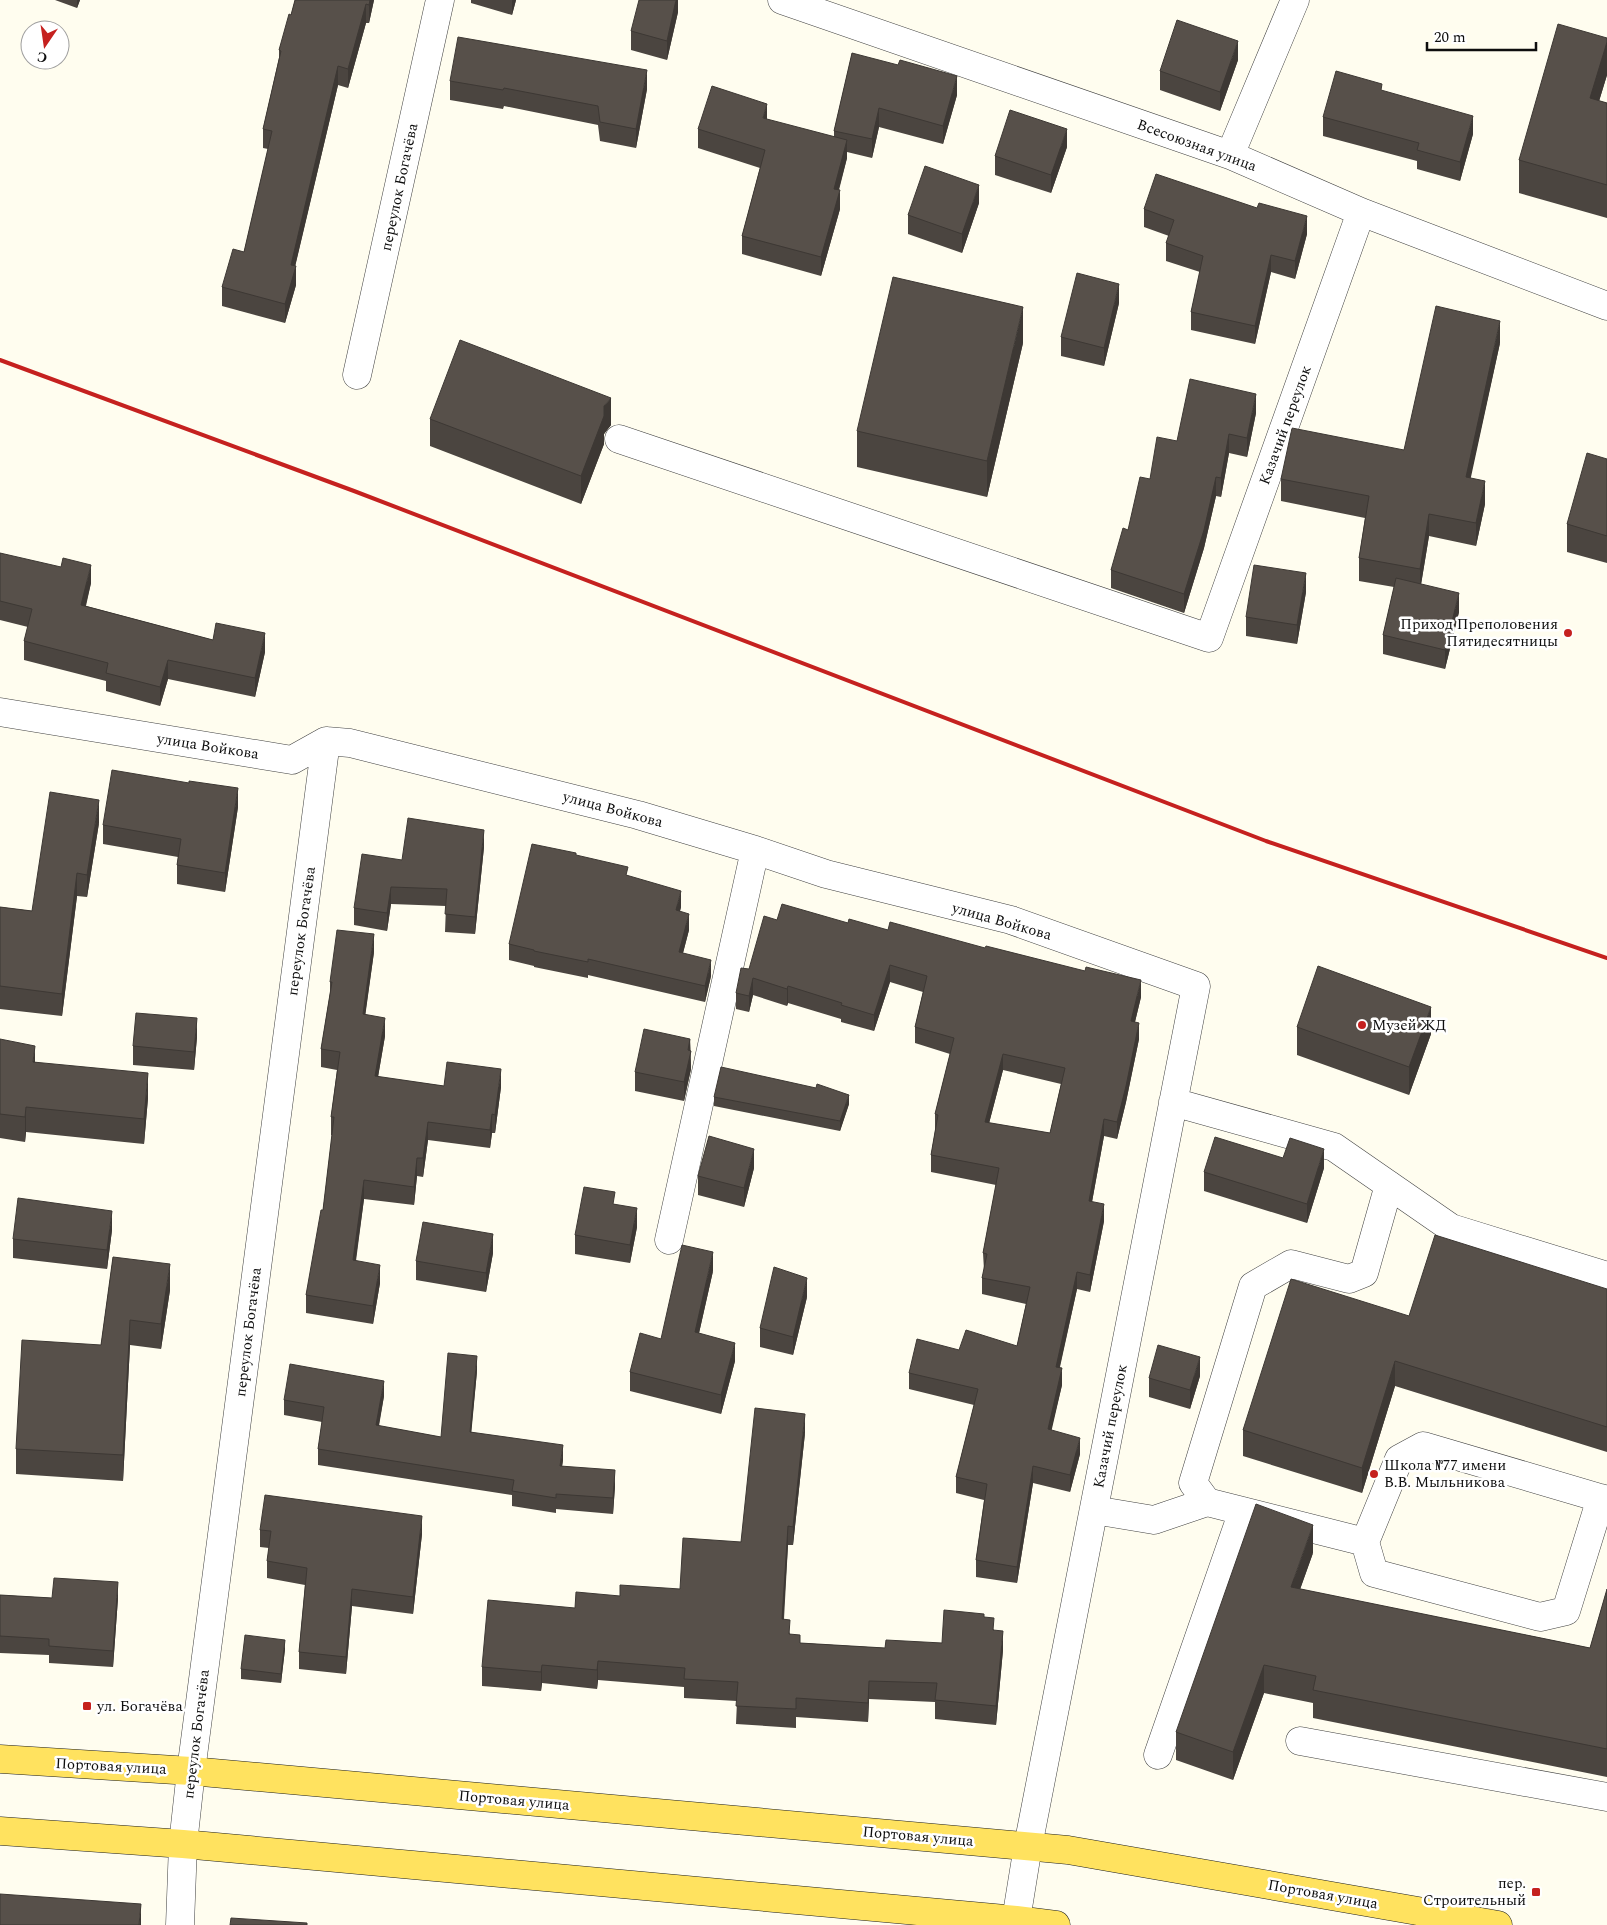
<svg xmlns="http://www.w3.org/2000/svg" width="1607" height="1925" font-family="Spectral,serif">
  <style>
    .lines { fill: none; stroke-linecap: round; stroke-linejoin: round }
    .minor-casing { stroke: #414141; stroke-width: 29 }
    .major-casing { stroke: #1f1f1f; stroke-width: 29 }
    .minor { stroke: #fff; stroke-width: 28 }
    .major { stroke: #ffe25f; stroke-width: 28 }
    .rail { stroke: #c5211f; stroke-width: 4 }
    .wall { fill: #4b4540; fill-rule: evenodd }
    .shaded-wall { fill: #3d3834 }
    .building { fill: #57504a; stroke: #3d3834; fill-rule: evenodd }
    .poi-dot { fill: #c5211f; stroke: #fff; stroke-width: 2 }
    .labels { text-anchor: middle; stroke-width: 5; stroke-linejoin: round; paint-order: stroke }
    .street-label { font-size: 15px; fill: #0e0e0e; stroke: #fff }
    .poi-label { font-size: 15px; fill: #0e0e0e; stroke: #fff; text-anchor: start }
  </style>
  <rect width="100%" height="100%" fill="#fffdef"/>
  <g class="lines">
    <defs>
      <path id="minor" d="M 782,0 L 1230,155 L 1361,212 L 1607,306
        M 1230,155 L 1295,0
        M 357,375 L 440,0
        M 619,439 L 1209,638 L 1361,212
        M 0,712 L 292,760 L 326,741 L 350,743 L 638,815 L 755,850 L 826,874 L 1011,920 L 1196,986 L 1028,1846 L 1016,1920
        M 1173,1102 L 1334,1147 L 1451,1228 L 1607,1276
        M 669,1240 L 755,850
        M 1207,1502 L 1193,1483 L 1253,1286 L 1291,1264 L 1349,1279 L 1364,1273 L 1389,1185
        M 1094,1510 L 1154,1520 L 1207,1502 L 1365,1542 L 1399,1459 L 1423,1446 L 1607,1500
        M 1365,1542 L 1374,1573 L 1540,1617 L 1566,1611 L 1601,1498
        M 1300,1741 L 1607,1797
        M 1158,1755 L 1243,1511
        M 180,1925 L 183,1844 L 191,1771 L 326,741"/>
      <path id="major" d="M 0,1759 L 191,1771 L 1068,1850 L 1498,1925
        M 0,1831 L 183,1844 L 1016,1920 L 1056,1925"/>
    </defs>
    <use href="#minor" class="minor-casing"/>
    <use href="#major" class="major-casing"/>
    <use href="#minor" class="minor"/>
    <use href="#major" class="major"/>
    <path class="rail" d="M 0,360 L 354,491 L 1266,841 L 1607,958"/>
  </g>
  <path class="wall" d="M 55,0 L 80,0 L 77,8 Z
    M 295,0 L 374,0 L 369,23 L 366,23 L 348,88 L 338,85 L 295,266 L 296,285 L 285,323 L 222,306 L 222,287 L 244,252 L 268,149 L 263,148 L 263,129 L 279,58 L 279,50 L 291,15 Z
    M 471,0 L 516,0 L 512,15 L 471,3 Z
    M 678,0 L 678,12 L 667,60 L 631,50 L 631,31 Z
    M 1607,38 L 1607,75 L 1599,101 L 1607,103 L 1607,218 L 1519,193 L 1519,160 Z
    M 852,53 L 957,95 L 943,144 L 879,127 L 872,158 L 847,152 L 847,158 L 839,190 L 840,209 L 821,276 L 742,254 L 742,236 L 760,168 L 698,148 L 698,129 L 767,120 L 834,137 L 834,131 Z
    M 1238,60 L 1220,111 L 1160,90 L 1160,71 Z
    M 450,81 L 647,89 L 636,148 L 600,141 L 598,125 L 504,106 L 503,109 L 450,100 Z
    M 1382,91 L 1473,134 L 1460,181 L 1417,169 L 1417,161 L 1323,136 L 1323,117 Z
    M 1067,147 L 1051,193 L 995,175 L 995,156 Z
    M 979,203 L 962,253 L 908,234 L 908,215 Z
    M 1144,209 L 1307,234 L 1295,279 L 1271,272 L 1255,344 L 1191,330 L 1191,312 L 1200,272 L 1166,261 L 1166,243 L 1169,236 L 1144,227 Z
    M 1119,303 L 1104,366 L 1061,356 L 1061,337 Z
    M 1023,343 L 987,497 L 857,467 L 857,431 Z
    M 1500,343 L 1470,478 L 1485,504 L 1476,546 L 1429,536 L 1421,584 L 1459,612 L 1445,669 L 1383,654 L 1383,635 L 1394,587 L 1359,581 L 1359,558 L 1365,518 L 1281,501 L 1281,479 L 1404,450 Z
    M 1256,413 L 1247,457 L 1229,453 L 1221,497 L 1216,496 L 1204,548 L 1184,613 L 1111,588 L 1111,570 L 1150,479 L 1177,441 Z
    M 430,419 L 611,425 L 604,434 L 604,444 L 581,504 L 430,446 Z
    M 1607,459 L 1607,563 L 1567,552 L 1567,524 Z
    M 0,553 L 91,583 L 86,606 L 213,640 L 265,652 L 255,697 L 168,679 L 160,706 L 106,691 L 106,681 L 24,660 L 24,641 L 28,627 L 0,620 Z
    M 1306,592 L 1297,644 L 1246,636 L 1246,617 Z
    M 238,807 L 225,892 L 177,884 L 177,865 L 178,857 L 103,844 L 103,825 Z
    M 99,823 L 87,897 L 77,896 L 62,1016 L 0,1009 L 0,907 L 32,911 Z
    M 484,847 L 475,934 L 445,932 L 446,906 L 391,904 L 387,931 L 354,925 L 354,908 L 402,860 Z
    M 576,856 L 628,876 L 681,907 L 680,911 L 689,930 L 683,953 L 711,976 L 705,1002 L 588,975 L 588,978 L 534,967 L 534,966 L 509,960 L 509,944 Z
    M 777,920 L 848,923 L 888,930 L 1141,997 L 1135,1022 L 1139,1039 L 1126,1102 L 1117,1139 L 1104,1136 L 1092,1202 L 1104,1221 L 1090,1292 L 1077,1289 L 1060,1367 L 1062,1385 L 1051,1430 L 1080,1454 L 1070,1492 L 1033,1483 L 1017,1583 L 976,1577 L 976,1560 L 984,1500 L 956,1493 L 956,1477 L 974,1405 L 909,1389 L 909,1373 L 959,1350 L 1017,1346 L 1026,1304 L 982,1294 L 982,1278 L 984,1270 L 983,1253 L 996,1185 L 931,1172 L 931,1155 L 935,1131 L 935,1114 L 950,1054 L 915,1043 L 915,1027 L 923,992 L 890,982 L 874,1031 L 841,1022 L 841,1019 L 788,1003 L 787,1006 L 753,995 L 749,1012 L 736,1009 L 736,993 ZM 1003,1070 L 1061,1084 L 1050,1133 L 989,1123 Z
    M 374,952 L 365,1015 L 385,1036 L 378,1077 L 444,1086 L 501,1087 L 495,1133 L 492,1133 L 490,1148 L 428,1140 L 423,1177 L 417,1176 L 414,1205 L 364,1199 L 356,1261 L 380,1283 L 373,1324 L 306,1313 L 306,1295 L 323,1210 L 332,1135 L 331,1135 L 331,1117 L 337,1070 L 321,1067 L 321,1049 L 330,993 L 330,982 Z
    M 1297,1027 L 1431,1034 L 1409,1095 L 1297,1055 Z
    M 197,1037 L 194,1070 L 133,1065 L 133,1046 Z
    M 0,1039 L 35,1062 L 148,1098 L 144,1144 L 26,1132 L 25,1142 L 0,1138 Z
    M 690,1039 L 691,1069 L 684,1101 L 635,1091 L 635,1072 Z
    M 714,1097 L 849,1104 L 840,1131 L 714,1106 Z
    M 1283,1158 L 1324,1168 L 1307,1223 L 1204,1191 L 1204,1172 Z
    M 754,1168 L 744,1207 L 698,1195 L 698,1176 Z
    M 615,1204 L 637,1227 L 630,1263 L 575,1254 L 575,1235 Z
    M 112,1230 L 107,1269 L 13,1258 L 13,1239 Z
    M 493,1253 L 486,1292 L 416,1280 L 416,1261 Z
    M 113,1257 L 170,1290 L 161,1349 L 130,1345 L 123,1481 L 16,1474 L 16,1449 L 101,1345 Z
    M 713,1271 L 699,1333 L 735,1361 L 721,1414 L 630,1391 L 630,1372 L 661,1339 Z
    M 1607,1289 L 1607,1452 L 1395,1386 L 1362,1493 L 1243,1456 L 1243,1430 L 1409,1316 Z
    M 807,1297 L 793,1355 L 760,1347 L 760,1328 Z
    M 477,1371 L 471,1432 L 563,1460 L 562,1466 L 615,1486 L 613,1514 L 556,1509 L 556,1513 L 512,1506 L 512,1495 L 318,1465 L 318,1449 L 322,1422 L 284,1415 L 284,1400 L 384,1396 L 379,1426 L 441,1437 Z
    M 1200,1376 L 1190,1409 L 1149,1397 L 1149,1378 Z
    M 805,1433 L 793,1545 L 788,1545 L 784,1619 L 790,1634 L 800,1643 L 885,1648 L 942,1643 L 984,1617 L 994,1630 L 1003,1650 L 996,1725 L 935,1719 L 935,1702 L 869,1699 L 868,1722 L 796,1717 L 796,1728 L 736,1724 L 737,1701 L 684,1698 L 684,1687 L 598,1680 L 597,1689 L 542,1683 L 541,1691 L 482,1686 L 482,1667 L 575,1608 L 620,1596 L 680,1589 L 741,1542 Z
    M 260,1530 L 422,1534 L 413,1614 L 352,1606 L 346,1674 L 299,1669 L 299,1652 L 305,1585 L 267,1578 L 267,1561 L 269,1548 L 260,1547 Z
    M 1313,1553 L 1300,1589 L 1590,1648 L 1607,1589 L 1607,1777 L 1313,1718 L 1313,1703 L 1264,1693 L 1233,1780 L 1176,1760 L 1176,1732 Z
    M 0,1595 L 52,1598 L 118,1598 L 113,1667 L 49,1663 L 49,1655 L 0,1653 Z
    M 285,1649 L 281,1683 L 241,1679 L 241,1669 Z"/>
  <path class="shaded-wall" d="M 77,0 L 80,0 L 77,8 Z
    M 370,0 L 374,0 L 369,23 L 369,5 Z
    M 512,0 L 516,0 L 512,15 Z
    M 676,0 L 678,0 L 678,12 L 667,60 L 667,41 Z
    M 366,4 L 366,23 L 348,88 L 348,69 Z
    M 1238,41 L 1238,60 L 1220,111 L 1220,92 Z
    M 1607,42 L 1607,75 L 1590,131 L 1590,98 Z
    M 338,66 L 338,85 L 291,284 L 291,265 Z
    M 647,70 L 647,89 L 636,148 L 636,129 Z
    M 957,76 L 957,95 L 943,144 L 943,126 Z
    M 767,104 L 767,123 L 763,118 Z
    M 879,108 L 879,127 L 872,158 L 872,139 Z
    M 1473,116 L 1473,134 L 1460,181 L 1460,162 Z
    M 1067,129 L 1067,147 L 1051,193 L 1051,175 Z
    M 847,140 L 847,158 L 834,207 L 834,189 Z
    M 979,185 L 979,203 L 962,253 L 962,234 Z
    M 840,190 L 840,209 L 821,276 L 821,257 Z
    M 1307,216 L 1307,234 L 1295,279 L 1295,261 Z
    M 1271,255 L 1271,272 L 1255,344 L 1255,326 Z
    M 296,266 L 296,285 L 285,323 L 285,304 Z
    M 1119,284 L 1119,303 L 1104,366 L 1104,348 Z
    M 1023,307 L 1023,343 L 987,497 L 987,461 Z
    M 1500,321 L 1500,343 L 1466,500 L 1466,477 Z
    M 1256,394 L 1256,413 L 1247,457 L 1247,438 Z
    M 611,398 L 611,425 L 604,434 L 604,444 L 581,504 L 581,476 L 604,406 Z
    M 1229,434 L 1229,453 L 1221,497 L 1221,478 Z
    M 1216,477 L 1216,496 L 1204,548 L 1184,613 L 1184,594 Z
    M 1485,481 L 1485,504 L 1476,546 L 1476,523 Z
    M 1429,514 L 1429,536 L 1420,591 L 1420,569 Z
    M 91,565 L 91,583 L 81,624 L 81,605 Z
    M 1306,573 L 1306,592 L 1297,644 L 1297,625 Z
    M 1459,593 L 1459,612 L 1445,669 L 1445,650 Z
    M 265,633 L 265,652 L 255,697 L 255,678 Z
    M 168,660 L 168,679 L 160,706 L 160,687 Z
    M 238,788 L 238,807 L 225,892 L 225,873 Z
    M 99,800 L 99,823 L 87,897 L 87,875 Z
    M 484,830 L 484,847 L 475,934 L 475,917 Z
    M 77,873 L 77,896 L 62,1016 L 62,994 Z
    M 391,887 L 391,904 L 387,931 L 387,913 Z
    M 681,891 L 681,907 L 676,926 L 676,910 Z
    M 689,914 L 689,930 L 679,968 L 679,952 Z
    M 374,934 L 374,952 L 363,1032 L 363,1014 Z
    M 711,960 L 711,976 L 705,1002 L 705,986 Z
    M 890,965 L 890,982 L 874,1031 L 874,1015 Z
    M 753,978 L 753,995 L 749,1012 L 749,996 Z
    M 1141,980 L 1141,997 L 1131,1038 L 1131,1021 Z
    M 788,986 L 788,1003 L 787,1006 L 787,989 Z
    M 1431,1007 L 1431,1034 L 1409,1095 L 1409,1067 Z
    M 197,1018 L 197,1037 L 194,1070 L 194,1052 Z
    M 385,1018 L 385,1036 L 375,1094 L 375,1076 Z
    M 1139,1023 L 1139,1039 L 1126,1102 L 1117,1139 L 1117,1122 Z
    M 690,1039 L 691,1069 L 684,1101 L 684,1082 Z
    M 35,1046 L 35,1070 L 33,1062 Z
    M 1003,1054 L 1003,1070 L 985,1139 L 985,1122 Z
    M 501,1069 L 501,1087 L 495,1133 L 495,1115 Z
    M 148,1073 L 148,1098 L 144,1144 L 144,1119 Z
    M 849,1095 L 849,1104 L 840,1131 L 840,1121 Z
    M 26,1107 L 26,1132 L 25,1142 L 25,1117 Z
    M 492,1114 L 492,1133 L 490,1148 L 490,1130 Z
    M 1104,1119 L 1104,1136 L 1089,1218 L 1089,1201 Z
    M 428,1122 L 428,1140 L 423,1177 L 423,1158 Z
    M 754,1149 L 754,1168 L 744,1207 L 744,1188 Z
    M 1324,1149 L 1324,1168 L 1307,1223 L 1307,1204 Z
    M 417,1158 L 417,1176 L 414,1205 L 414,1187 Z
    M 364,1180 L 364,1199 L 353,1279 L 353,1260 Z
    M 1104,1204 L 1104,1221 L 1090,1292 L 1090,1275 Z
    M 637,1208 L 637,1227 L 630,1263 L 630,1245 Z
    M 112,1211 L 112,1230 L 107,1269 L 107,1250 Z
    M 493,1234 L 493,1253 L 486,1292 L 486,1273 Z
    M 713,1252 L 713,1271 L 695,1351 L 695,1332 Z
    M 170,1264 L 170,1290 L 161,1349 L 161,1324 Z
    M 380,1265 L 380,1283 L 373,1324 L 373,1306 Z
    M 1077,1272 L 1077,1289 L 1056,1383 L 1056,1367 Z
    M 807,1278 L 807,1297 L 793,1355 L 793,1337 Z
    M 130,1320 L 130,1345 L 123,1481 L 123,1455 Z
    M 735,1343 L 735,1361 L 721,1414 L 721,1395 Z
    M 477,1356 L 477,1371 L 470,1447 L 470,1432 Z
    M 1200,1357 L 1200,1376 L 1190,1409 L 1190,1390 Z
    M 1395,1361 L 1395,1386 L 1362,1493 L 1362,1468 Z
    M 1062,1368 L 1062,1385 L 1048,1446 L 1048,1429 Z
    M 384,1381 L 384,1396 L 376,1440 L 376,1425 Z
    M 805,1414 L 805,1433 L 793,1545 L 793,1527 Z
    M 1080,1438 L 1080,1454 L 1070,1492 L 1070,1475 Z
    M 563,1445 L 563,1460 L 560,1481 L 560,1466 Z
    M 1033,1466 L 1033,1483 L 1017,1583 L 1017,1567 Z
    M 615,1470 L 615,1486 L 613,1514 L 613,1498 Z
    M 422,1516 L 422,1534 L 413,1614 L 413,1597 Z
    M 1313,1525 L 1313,1553 L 1291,1615 L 1291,1587 Z
    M 788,1526 L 788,1545 L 782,1638 L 782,1619 Z
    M 118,1582 L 118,1598 L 113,1667 L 113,1651 Z
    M 352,1589 L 352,1606 L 346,1674 L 346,1657 Z
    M 1003,1631 L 1003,1650 L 996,1725 L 996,1706 Z
    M 285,1640 L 285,1649 L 281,1683 L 281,1674 Z
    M 598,1661 L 598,1680 L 597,1689 L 597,1670 Z
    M 542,1665 L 542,1683 L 541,1691 L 541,1672 Z
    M 1264,1665 L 1264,1693 L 1233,1780 L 1233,1752 Z
    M 869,1681 L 869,1699 L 868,1722 L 868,1703 Z
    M 141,1904 L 141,1925 L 139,1925 Z"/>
  <path class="building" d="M 295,0 L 370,0 L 369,5 L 366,4 L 348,69 L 338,66 L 291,265 L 296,266 L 285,304 L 222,287 L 233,249 L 244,252 L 272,131 L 263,129 L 281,51 L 279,50 L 289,14 L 291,15 Z
    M 639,0 L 676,0 L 667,41 L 631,31 Z
    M 1177,20 L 1238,41 L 1220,92 L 1160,71 Z
    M 1558,24 L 1607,38 L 1607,42 L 1590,98 L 1607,103 L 1607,185 L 1519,160 Z
    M 458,37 L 647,70 L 636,129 L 600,122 L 598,106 L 504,88 L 503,90 L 450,81 Z
    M 852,53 L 898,65 L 900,60 L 957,76 L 943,126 L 879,108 L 872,139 L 834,131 Z
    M 1336,71 L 1382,84 L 1381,90 L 1473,116 L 1460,162 L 1417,150 L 1419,143 L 1323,117 Z
    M 712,86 L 767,104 L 763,118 L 847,140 L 834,189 L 840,190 L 821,257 L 742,236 L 765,150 L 698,129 Z
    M 1010,110 L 1067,129 L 1051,175 L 995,156 Z
    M 925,166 L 979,185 L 962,234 L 908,215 Z
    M 1156,174 L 1257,208 L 1259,203 L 1307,216 L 1295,261 L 1271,255 L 1255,326 L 1191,312 L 1203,256 L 1166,243 L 1174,220 L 1144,209 Z
    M 1077,273 L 1119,284 L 1104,348 L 1061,337 Z
    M 893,277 L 1023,307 L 987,461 L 857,431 Z
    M 1436,306 L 1500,321 L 1466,477 L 1485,481 L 1476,523 L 1429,514 L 1420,569 L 1359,558 L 1369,496 L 1281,479 L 1292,428 L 1404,450 Z
    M 460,340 L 611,398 L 604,406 L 604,416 L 581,476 L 430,419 Z
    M 1190,379 L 1256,394 L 1247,438 L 1229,434 L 1221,478 L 1216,477 L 1204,530 L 1184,594 L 1111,570 L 1123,528 L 1128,530 L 1140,477 L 1150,479 L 1157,437 L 1177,441 Z
    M 1587,453 L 1607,459 L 1607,536 L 1567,524 Z
    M 0,553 L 61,567 L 63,558 L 91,565 L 81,605 L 213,640 L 216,623 L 265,633 L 255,678 L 168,660 L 160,687 L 106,673 L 108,663 L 24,641 L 32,609 L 0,601 Z
    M 1254,565 L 1306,573 L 1297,625 L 1246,617 Z
    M 1396,578 L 1459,593 L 1445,650 L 1383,635 Z
    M 112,770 L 189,783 L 189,781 L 238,788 L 225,873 L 177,865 L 181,839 L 103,825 Z
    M 50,792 L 99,800 L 87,875 L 77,873 L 62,994 L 0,986 L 0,907 L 32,911 Z
    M 408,818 L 484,830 L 475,917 L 445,914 L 447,889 L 391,887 L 387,913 L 354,908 L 362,854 L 402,860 Z
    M 532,844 L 576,853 L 576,855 L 628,867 L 626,875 L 681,891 L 676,910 L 689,914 L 679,952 L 711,960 L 705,986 L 588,959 L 588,962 L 534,951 L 534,950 L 509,944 Z
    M 782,904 L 848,923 L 849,919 L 888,930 L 890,922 L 985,948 L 986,946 L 1085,971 L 1086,967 L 1141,980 L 1131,1021 L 1139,1023 L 1126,1086 L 1117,1122 L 1104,1119 L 1089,1201 L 1104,1204 L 1090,1275 L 1077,1272 L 1056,1367 L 1062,1368 L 1048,1429 L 1080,1438 L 1070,1475 L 1033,1466 L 1017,1567 L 976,1560 L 987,1484 L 956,1477 L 978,1389 L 909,1373 L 917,1339 L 959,1350 L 966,1330 L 1017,1346 L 1030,1287 L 982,1278 L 987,1254 L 983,1253 L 999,1168 L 931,1155 L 938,1115 L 935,1114 L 954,1038 L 915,1027 L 927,976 L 890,965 L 874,1015 L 841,1005 L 842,1003 L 788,986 L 787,989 L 753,978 L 749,996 L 736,993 L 741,968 L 749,969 L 764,916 L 777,920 ZM 1003,1054 L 1065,1068 L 1050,1133 L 985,1122 Z
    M 337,930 L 374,934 L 363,1014 L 385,1018 L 375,1076 L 444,1086 L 447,1062 L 501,1069 L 495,1115 L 492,1114 L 490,1130 L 428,1122 L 423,1158 L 417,1158 L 414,1187 L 364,1180 L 353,1260 L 380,1265 L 373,1306 L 306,1295 L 321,1210 L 323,1210 L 334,1117 L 331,1117 L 340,1052 L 321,1049 L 332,982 L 330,982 Z
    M 1318,966 L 1431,1007 L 1409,1067 L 1297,1027 Z
    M 136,1013 L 197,1018 L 194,1052 L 133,1046 Z
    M 644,1029 L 690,1039 L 688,1050 L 691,1051 L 684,1082 L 635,1072 Z
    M 0,1039 L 35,1046 L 33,1062 L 148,1073 L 144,1119 L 26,1107 L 25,1117 L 0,1114 Z
    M 721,1067 L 816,1088 L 817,1084 L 849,1095 L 840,1121 L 714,1097 Z
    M 709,1136 L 754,1149 L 744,1188 L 698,1176 Z
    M 1215,1137 L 1283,1158 L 1290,1138 L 1324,1149 L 1307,1204 L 1204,1172 Z
    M 584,1187 L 615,1192 L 613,1204 L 637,1208 L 630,1245 L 575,1235 Z
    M 18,1198 L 112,1211 L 107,1250 L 13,1239 Z
    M 423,1222 L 493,1234 L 486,1273 L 416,1261 Z
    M 1435,1235 L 1607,1289 L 1607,1427 L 1395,1361 L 1362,1468 L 1243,1430 L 1291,1279 L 1409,1316 Z
    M 682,1245 L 713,1252 L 695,1332 L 735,1343 L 721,1395 L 630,1372 L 640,1333 L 661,1339 Z
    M 113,1257 L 170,1264 L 161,1324 L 130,1320 L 123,1455 L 16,1449 L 22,1340 L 101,1345 Z
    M 774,1267 L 807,1278 L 793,1337 L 760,1328 Z
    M 1158,1345 L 1200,1357 L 1190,1390 L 1149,1378 Z
    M 448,1353 L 477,1356 L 470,1432 L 563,1445 L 560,1466 L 615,1470 L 613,1498 L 556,1494 L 556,1498 L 512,1491 L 514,1480 L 318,1449 L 324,1407 L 284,1400 L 290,1364 L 384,1381 L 376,1425 L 441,1437 Z
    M 755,1408 L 805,1414 L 793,1527 L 788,1526 L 782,1619 L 790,1620 L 789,1634 L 800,1635 L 800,1643 L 885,1648 L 886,1640 L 942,1643 L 944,1610 L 984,1614 L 984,1617 L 994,1618 L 993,1630 L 1003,1631 L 996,1706 L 935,1700 L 937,1683 L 869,1681 L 868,1703 L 796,1698 L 796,1709 L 736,1706 L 738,1682 L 684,1679 L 685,1668 L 598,1661 L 597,1670 L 542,1665 L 541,1672 L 482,1667 L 488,1600 L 575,1608 L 576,1592 L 620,1596 L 620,1585 L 680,1589 L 683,1538 L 741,1542 Z
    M 265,1495 L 422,1516 L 413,1597 L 352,1589 L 346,1657 L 299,1652 L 307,1568 L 267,1561 L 271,1531 L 260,1530 Z
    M 1256,1504 L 1313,1525 L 1291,1587 L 1590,1648 L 1607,1589 L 1607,1749 L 1313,1690 L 1316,1676 L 1264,1665 L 1233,1752 L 1176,1732 Z
    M 54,1578 L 118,1582 L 113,1651 L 49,1646 L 49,1639 L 0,1636 L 0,1595 L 52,1598 Z
    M 245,1635 L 285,1640 L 281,1674 L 241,1669 Z
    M 0,1894 L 141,1904 L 139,1925 L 0,1925 Z
    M 231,1918 L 307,1923 L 307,1925 L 230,1925 Z"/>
  <g class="poi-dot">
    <circle cx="1568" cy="633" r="5"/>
    <circle cx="1362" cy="1025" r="5"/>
    <circle cx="1374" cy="1474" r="5"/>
    <rect x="82" y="1701" width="10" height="10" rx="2.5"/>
    <rect x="1531" y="1887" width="10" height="10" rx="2.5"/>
  </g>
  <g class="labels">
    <g class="street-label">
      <text transform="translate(1197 145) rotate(20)" y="5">Всесоюзная улица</text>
      <text transform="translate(399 187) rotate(-78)" y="5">переулок Богачёва</text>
      <text transform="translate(1285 425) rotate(-70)" y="5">Казачий переулок</text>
      <text transform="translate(208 746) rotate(9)" y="5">улица Войкова</text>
      <text transform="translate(613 809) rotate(15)" y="5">улица Войкова</text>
      <text transform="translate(1002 921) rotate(16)" y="5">улица Войкова</text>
      <text transform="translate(301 931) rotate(-82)" y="5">переулок Богачёва</text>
      <text transform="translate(248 1332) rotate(-83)" y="5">переулок Богачёва</text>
      <text transform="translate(1110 1426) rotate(-79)" y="5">Казачий переулок</text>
      <text transform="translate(196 1734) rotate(-83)" y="5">переулок Богачёва</text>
      <text transform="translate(111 1766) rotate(3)" y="5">Портовая улица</text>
      <text transform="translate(514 1800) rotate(5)" y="5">Портовая улица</text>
      <text transform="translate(918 1836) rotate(5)" y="5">Портовая улица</text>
      <text transform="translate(1323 1894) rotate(10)" y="5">Портовая улица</text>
    </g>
    <g class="poi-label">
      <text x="1558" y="629" text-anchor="end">Приход Преполовения<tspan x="1558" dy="17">Пятидесятницы</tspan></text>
      <text x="1372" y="1030">Музей ЖД</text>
      <text x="1384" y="1470">Школа №77 имени<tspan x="1384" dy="17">В.В. Мыльникова</tspan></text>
      <text x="97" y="1711">ул. Богачёва</text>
      <text x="1526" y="1888" text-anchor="end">пер.<tspan x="1526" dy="17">Строительный</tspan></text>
    </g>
  </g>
  <g transform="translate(45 45) rotate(193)"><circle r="24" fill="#ffffff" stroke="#9f9f9f"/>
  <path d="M0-4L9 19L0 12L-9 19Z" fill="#c5211f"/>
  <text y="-8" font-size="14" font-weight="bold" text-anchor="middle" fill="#0e0e0e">С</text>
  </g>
  <path d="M1427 42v8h109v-8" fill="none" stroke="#0e0e0e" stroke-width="2.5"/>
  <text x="1434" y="42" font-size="15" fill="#0e0e0e" stroke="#ffffff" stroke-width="4" paint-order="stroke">20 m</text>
</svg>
